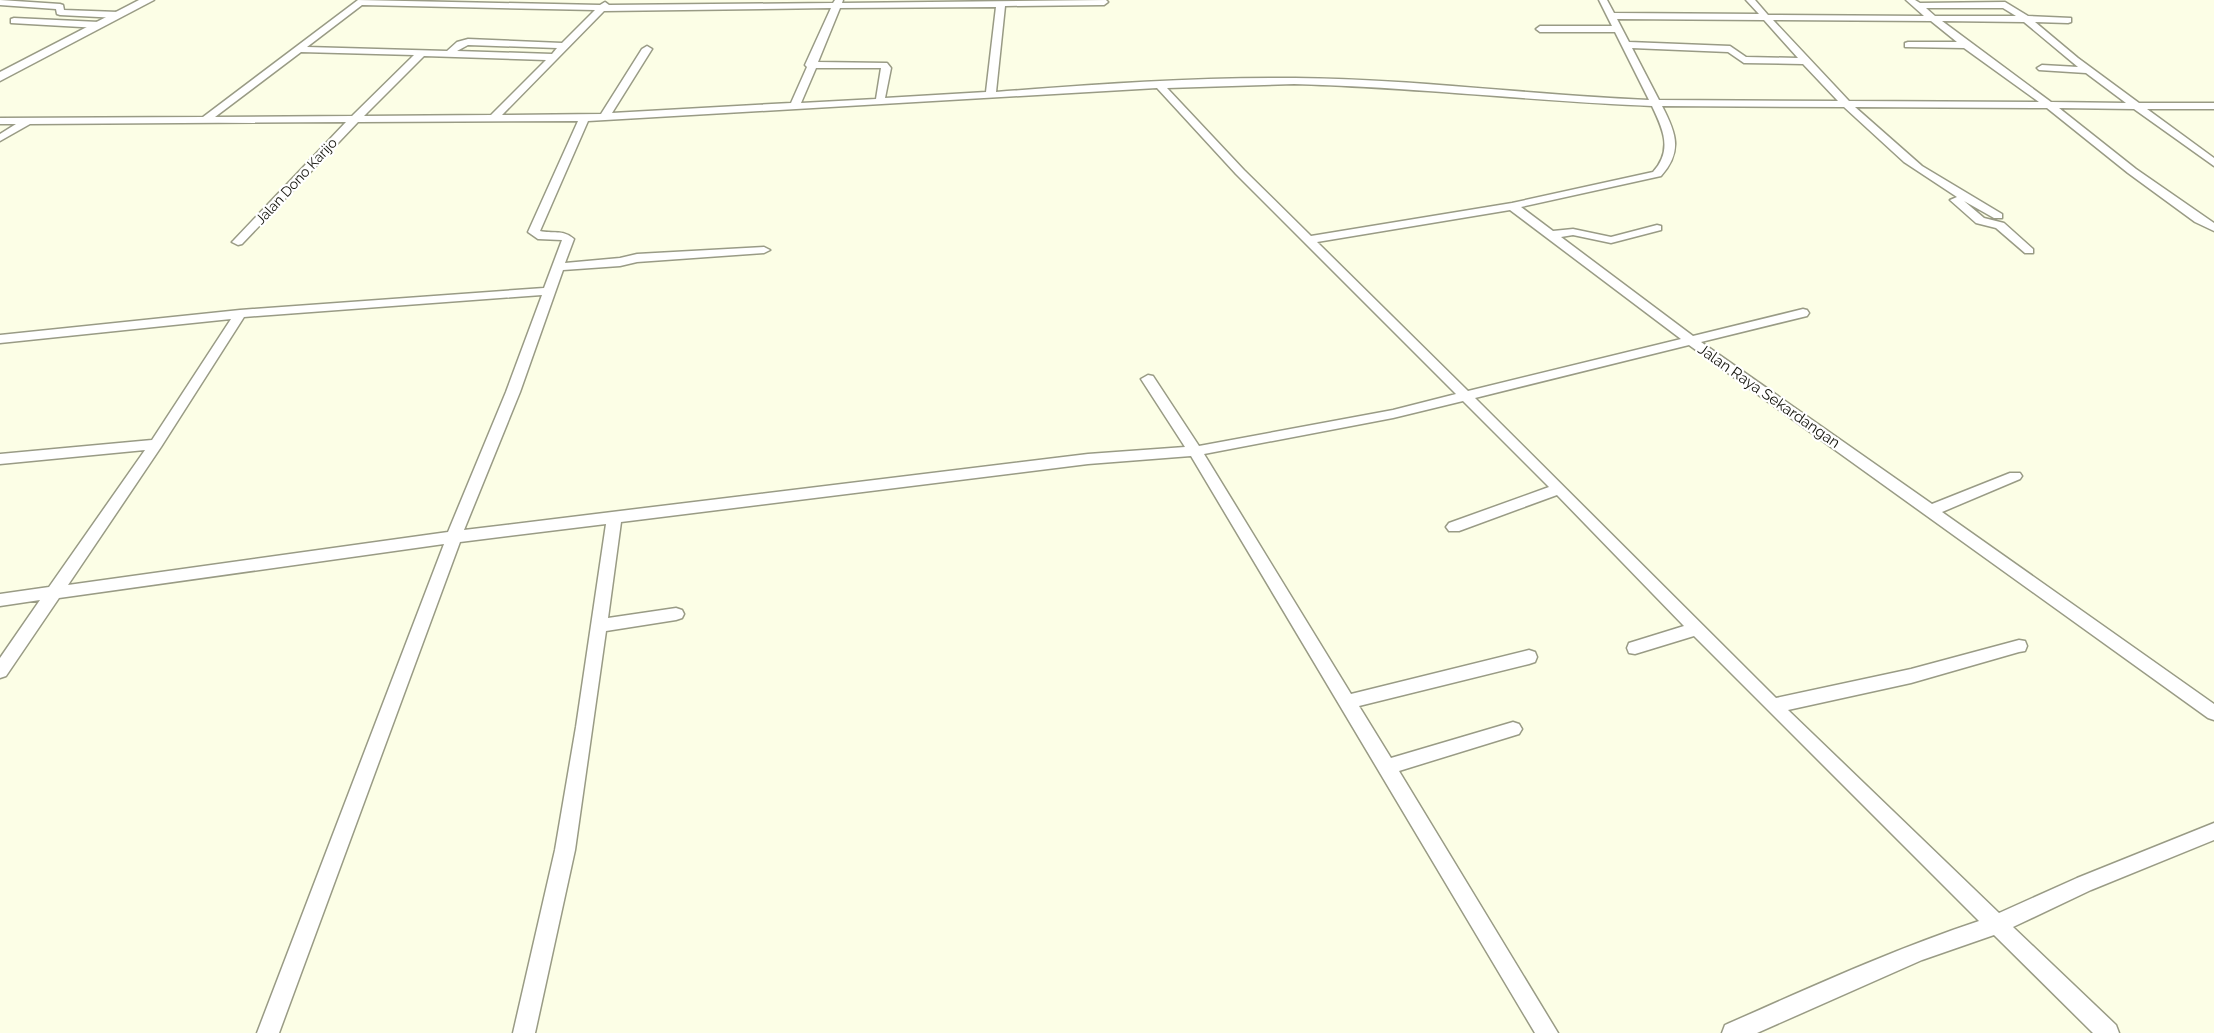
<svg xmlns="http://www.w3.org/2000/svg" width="2214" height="1033" font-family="Raleway,sans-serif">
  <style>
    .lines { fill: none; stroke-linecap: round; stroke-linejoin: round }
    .street-casing { stroke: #999b85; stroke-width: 3 }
    .secondary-casing { stroke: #999b85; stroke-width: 3 }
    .street { fill: #fff; fill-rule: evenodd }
    .secondary { fill: #fff; fill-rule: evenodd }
    .labels { text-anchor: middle; stroke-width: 4.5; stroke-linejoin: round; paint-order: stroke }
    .far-street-label { font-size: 14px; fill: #111109; stroke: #fff }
    .street-label { font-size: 15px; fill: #111109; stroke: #fff }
  </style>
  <rect width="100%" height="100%" fill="#fcfee6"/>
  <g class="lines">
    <defs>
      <path id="street" d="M 0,0 L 60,4 L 63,5 L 64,10 L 118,12 L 122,15 L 118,18 L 60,15 L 57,14 L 56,9 L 0,5 Z
        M 358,0 L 600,5 L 605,2 L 609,5 L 833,3 L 835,0 L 843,0 L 842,3 L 1106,0 L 1108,2 L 1104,5 L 1005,6 L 996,92 C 1096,84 1195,77 1295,78 C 1413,79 1531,95 1649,100 L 1615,32 L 1540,32 L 1536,29 L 1540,26 L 1612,26 L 1599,0 L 1607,0 L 1614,13 L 1759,14 L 1746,0 L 1755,0 L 1768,15 L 1924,16 L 1906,0 L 1915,0 L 1920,3 L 2005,2 L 2028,16 L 2071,18 L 2071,22 L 2068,23 L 2035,22 L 2078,58 L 2139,103 L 2214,103 L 2214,109 L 2147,109 L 2214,158 L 2214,166 L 2134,109 L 2059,108 L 2136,169 L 2214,223 L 2214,231 L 2195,222 L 2128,173 L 2047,108 L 1855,107 L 1922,166 L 2002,214 L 2002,218 L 1994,218 L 1964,201 L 1984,218 L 2004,223 L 2033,249 L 2033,253 L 2025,253 L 1996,228 L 1976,223 L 1950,200 L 1957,197 L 1904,162 L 1844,107 L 1662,106 C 1676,133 1683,151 1661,176 L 1521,207 L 1553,231 L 1573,229 L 1611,237 L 1657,225 L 1661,226 L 1661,230 L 1611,243 L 1573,235 L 1561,237 L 1693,336 L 1803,309 L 1807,310 L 1809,313 L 1807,316 L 1701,342 L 1932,504 L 2010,473 L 2020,473 L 2022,476 L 2020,479 L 1942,512 L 2214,704 L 2214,720 L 2208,718 L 1689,345 L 1475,398 L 1776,698 L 1911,669 L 2019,640 L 2025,641 L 2027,646 L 2025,651 L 2019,652 L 1911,683 L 1788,710 L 1999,913 L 2077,878 L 2214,823 L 2214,840 L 2091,890 L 2013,927 L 2116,1025 L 2119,1033 L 2093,1033 L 1994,935 L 1922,960 L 1757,1033 L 1722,1033 L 1725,1025 C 1809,988 1892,950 1979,921 L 1694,636 L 1635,654 L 1629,653 L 1627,648 L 1629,643 L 1684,626 L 1557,495 L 1459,531 L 1449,531 L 1446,527 L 1449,523 L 1549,487 L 1463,401 L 1393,418 L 1204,454 L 1351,694 L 1529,650 L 1535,652 L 1537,657 L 1535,662 L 1529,664 L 1359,706 L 1391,758 L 1513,722 L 1519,724 L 1522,729 L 1519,734 L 1399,771 L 1558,1033 L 1535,1033 L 1191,456 L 1088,464 L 621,522 L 608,618 L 676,608 L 682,610 L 684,614 L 682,618 L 676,620 L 606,631 L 575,850 L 535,1033 L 513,1033 L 555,850 L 576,727 L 606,524 L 460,542 L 279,1033 L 257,1033 L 444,544 L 59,598 L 6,676 L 0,678 L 0,658 L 40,600 L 0,606 L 0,594 L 49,587 L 145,450 L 0,464 L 0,454 L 152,440 L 231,319 L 0,343 L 0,335 L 240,310 L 544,288 L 562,240 L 538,239 L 528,232 L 578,121 L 358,122 L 242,244 L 238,245 L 232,242 L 234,240 L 346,122 L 30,124 L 0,141 L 0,134 L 16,124 L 0,124 L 0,118 L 203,117 ZM 362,5 L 595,10 L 562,43 L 468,39 L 457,42 L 447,51 L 307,47 ZM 996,7 L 986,92 L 885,98 L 891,68 L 887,63 L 818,62 L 840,8 ZM 831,8 L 805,65 L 807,67 L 791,103 L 612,113 L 652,49 L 647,46 L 642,49 L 601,114 L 502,115 L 604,11 ZM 1926,8 L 2003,8 L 2016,16 L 1935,16 ZM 1617,19 L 1764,20 L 1798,58 L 1746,57 L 1730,46 L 1629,42 ZM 1773,20 L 1931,21 L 1957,42 L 1908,42 L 1905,43 L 1905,47 L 1964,48 L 2039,102 L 1849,101 ZM 1942,21 L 2024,22 L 2078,67 L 2042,65 L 2037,68 L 2039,70 L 2086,73 L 2126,103 L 2051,102 ZM 468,45 L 557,48 L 552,54 L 457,51 ZM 1632,48 L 1728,52 L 1744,63 L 1803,64 L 1838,101 L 1659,100 ZM 301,52 L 414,55 L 352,116 L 215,117 ZM 424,56 L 546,60 L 491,115 L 364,116 ZM 816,68 L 881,68 L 876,99 L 801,103 ZM 1294,84 C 1413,87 1532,101 1652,106 C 1663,129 1673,150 1653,172 L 1512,203 L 1311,236 L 1244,170 L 1167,88 ZM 1157,88 L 1236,174 L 1456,394 L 1393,410 L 1199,446 L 1153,376 L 1148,375 L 1141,379 L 1185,447 L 1088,454 L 464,530 L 520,392 L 563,270 L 620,266 L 637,262 L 764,253 L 770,250 L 764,247 L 637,254 L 620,258 L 565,263 L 574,239 C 563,229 552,234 540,231 L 588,121 ZM 1510,210 L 1681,339 L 1468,391 L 1317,242 ZM 542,295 L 506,392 L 448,532 L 68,585 L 161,447 L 244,317 Z
        M 14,18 L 99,22 L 103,25 L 99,28 L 11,23 L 11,19 Z"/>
      <path id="secondary" d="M 139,0 L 154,0 L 0,81 L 0,72 Z"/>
    </defs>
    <use href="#street" class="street-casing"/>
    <use href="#secondary" class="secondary-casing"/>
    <use href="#street" class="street"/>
    <use href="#secondary" class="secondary"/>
  </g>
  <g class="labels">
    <g class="far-street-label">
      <text transform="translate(296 181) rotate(-47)" y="5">Jalan Dono Karijo</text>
    </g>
    <g class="street-label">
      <text transform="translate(1769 396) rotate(35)" y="5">Jalan Raya Sekardangan</text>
    </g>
  </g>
</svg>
